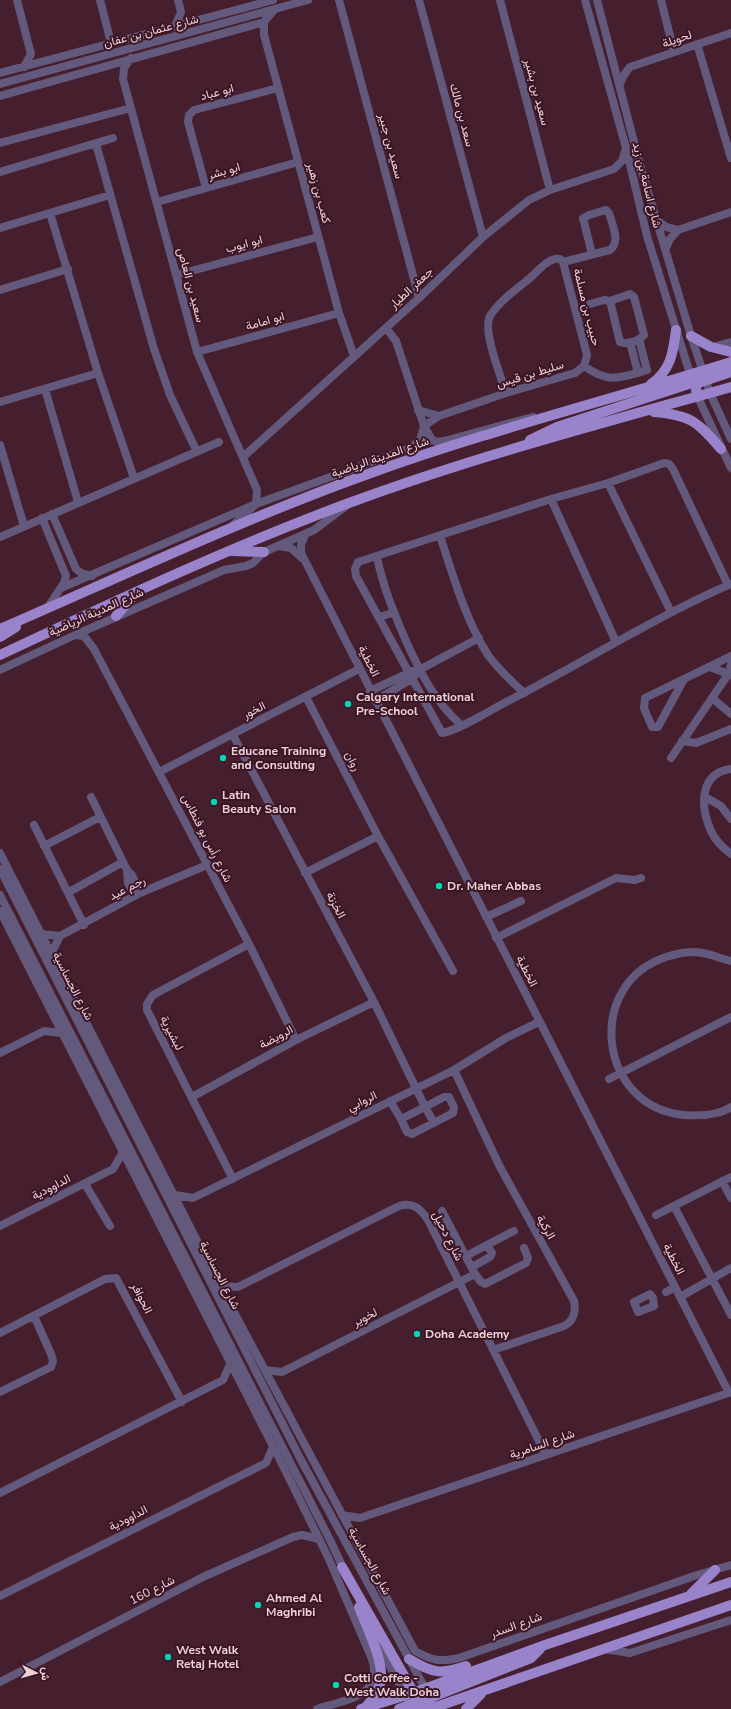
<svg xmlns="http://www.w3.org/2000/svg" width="731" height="1709" font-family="'Nunito Sans',Vazirmatn,sans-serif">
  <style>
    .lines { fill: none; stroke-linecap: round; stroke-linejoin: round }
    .minor { stroke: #63597d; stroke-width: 8 }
    .major { stroke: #9983cb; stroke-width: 10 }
    .poi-dot { fill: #03d5b6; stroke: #3b1524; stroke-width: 1.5 }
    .labels { text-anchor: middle; stroke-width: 4; stroke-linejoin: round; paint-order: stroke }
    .street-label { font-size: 12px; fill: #ecd1d9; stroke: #3b1524 }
    .poi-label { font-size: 12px; font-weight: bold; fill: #ecd1d9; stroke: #3b1524; text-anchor: start }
  </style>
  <rect width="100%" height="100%" fill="#461f2e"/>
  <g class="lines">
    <path class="minor" d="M 17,0 L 31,54 L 24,67
      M 100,0 L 110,39
      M 339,0 L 419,298
      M 419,0 L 483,237
      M 500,0 L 550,190
      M 585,0 L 626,148 L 647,236 L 692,380
      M 597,0 L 640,165 L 691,336 L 710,393 L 731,439
      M 661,0 L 674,52
      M 274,10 L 264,22 L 264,35 L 339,313 L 354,356
      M 175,27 L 181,12 L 178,0
      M 697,44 L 731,158
      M 131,58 L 124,68 L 123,79 L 197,352 L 257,490 L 256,504 L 231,527
      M 0,73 L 273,0
      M 0,84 L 308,0
      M 620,84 L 624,75 L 630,67 L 731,33
      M 0,96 L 264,22
      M 0,143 L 131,108
      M 96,144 L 154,349 L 170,395 L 197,452
      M 0,172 L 113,138
      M 206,188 L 188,122 L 189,115 L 194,110 L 278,88
      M 157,202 L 298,162
      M 50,213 L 98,373 L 134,478
      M 658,221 L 666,227 L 678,230 L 731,212
      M 0,228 L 110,195
      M 666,248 L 670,239 L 678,230
      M 563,262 L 610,250 C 621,242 612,224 609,213 L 606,210 L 589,215 L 583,218 L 592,254
      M 176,275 L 318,237
      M 0,290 L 68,269
      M 630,294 L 634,297 L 644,335 C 639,341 628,345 620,342 L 610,301 Z
      M 590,304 L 604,300 L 610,301
      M 386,328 L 396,341 L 424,426 L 432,440 L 437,442 L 444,441 L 533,417
      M 630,342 L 638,373
      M 712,347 L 731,342
      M 197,352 L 339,313
      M 584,366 C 609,384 620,378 647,370 L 639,339
      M 45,389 L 78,502
      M 695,391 L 731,468
      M 0,402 L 98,373
      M 418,410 L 439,416
      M 0,445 L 24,526
      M 413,446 L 420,440 L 424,426 L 439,416 L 506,393 L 575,373 L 584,366 L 587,355 L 563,262 L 560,259 C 549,257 538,271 530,278 C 517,289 499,301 490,316 C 482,330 501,377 506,393
      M 243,457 L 419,298 L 483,237 L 529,200 L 550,190 L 614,169 L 622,161 L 626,148
      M 608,483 L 671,612
      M 551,499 L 616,642
      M 52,514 L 76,569 L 81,573 L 92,576
      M 42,518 L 66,576 L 64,583 L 48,607
      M 305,535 L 301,545 L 301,553 L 729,1393
      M 440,536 C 453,575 465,619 488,655 C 498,669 511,681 524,693
      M 0,537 L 219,442
      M 279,546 L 291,548 L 302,558
      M 377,557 C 383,587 394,613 406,641 C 420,672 435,702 461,725
      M 728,585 L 673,469 L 669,464 L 664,463 L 608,483 L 551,499 L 358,562 L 355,569 L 356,576 L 442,733 C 460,730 492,709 510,700 C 584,662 655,617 731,584
      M 61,588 L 256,504 L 432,440
      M 378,617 L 393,613
      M 75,635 L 84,636 L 94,649 L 249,944 L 296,1040
      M 710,667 L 731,675
      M 0,670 L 75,635 L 224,570 L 246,566 L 253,563 L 264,552 L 314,530 L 346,506
      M 684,679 L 658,727 L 652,727 L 644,708 L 645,698 L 731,656
      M 370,691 L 413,671
      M 306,697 L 378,836 L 453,971
      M 712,698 L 731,714
      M 375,701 L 413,678 L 419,670 L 479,638
      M 233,735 L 374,1002 L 425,1107 L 401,1119 L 390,1101
      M 682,741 L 696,743 L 731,729
      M 671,758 L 729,673 L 731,664
      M 731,769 C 699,773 700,807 711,831 C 715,840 723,848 731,854
      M 159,772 L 359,669
      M 91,797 L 127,870 L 132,875 L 140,893
      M 705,797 L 721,806 L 731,819
      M 34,825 L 84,925
      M 44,846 L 100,817
      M 0,853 L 220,1286 L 415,1651 C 433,1661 439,1662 459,1658 L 697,1575 L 731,1565
      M 0,869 L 301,1460 L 433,1703
      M 127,870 L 128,883 L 135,896
      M 305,873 L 378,836
      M 69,892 L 123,862
      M 0,895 L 331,1542 L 345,1572
      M 0,911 L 283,1466 L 328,1557 L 372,1659 C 384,1697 344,1700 317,1709
      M 486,917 L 521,901
      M 41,934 L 60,936 L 140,893 L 207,865
      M 496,938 L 616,878 L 635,880 L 641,878
      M 51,954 L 60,936
      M 731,961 C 721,959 712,954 702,953 C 690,950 677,954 666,957 C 584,984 598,1107 684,1115 C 699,1116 718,1116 731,1107
      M 0,1053 L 44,1031 L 61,1033
      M 454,1070 L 500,1167 L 574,1301 C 576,1311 574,1321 564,1326 L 493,1350
      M 609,1079 L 731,1017
      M 192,1097 L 296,1040 L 374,1002
      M 401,1119 L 407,1132 L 412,1134 L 453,1113 L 454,1107 L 449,1097 L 444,1097 L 425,1107 L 434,1123
      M 233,1179 L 147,1010 L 147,1004 L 153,995 L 249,944
      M 722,1181 L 731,1198
      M 85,1184 L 110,1226
      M 175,1195 L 193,1198 L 454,1070 L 506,1038 L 539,1022
      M 674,1206 L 731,1315
      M 442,1211 L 475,1274
      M 656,1215 L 731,1177
      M 0,1226 L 113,1169 L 123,1152
      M 487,1245 L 514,1231
      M 466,1256 L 487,1245 L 492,1253 L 490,1257 L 472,1267
      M 220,1286 L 238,1287 L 399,1206 C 413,1202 420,1208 428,1220 L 546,1455
      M 666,1292 L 675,1287
      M 650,1294 L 653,1298 L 654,1306 L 638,1312 L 634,1302 Z
      M 680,1297 L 731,1268
      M 0,1333 L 105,1279 L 116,1278 L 182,1402
      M 265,1370 L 282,1372 L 475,1274 L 481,1282 L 485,1284 L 526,1263 L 528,1258 L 524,1248
      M 0,1392 L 51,1367 L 53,1361 L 51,1354 L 34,1316
      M 0,1493 L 223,1380 L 230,1364
      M 342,1515 L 360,1518 L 731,1392
      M 0,1596 L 266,1463 L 273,1447
      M 377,1642 L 407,1699
      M 604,1649 L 630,1653 L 731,1620
      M 0,1682 L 203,1577 L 293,1537 L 302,1535 L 319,1539"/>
    <path class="major" d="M 691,336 L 711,347 L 731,352
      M 651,384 C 671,370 673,353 676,330
      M 697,397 L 696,387 L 698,383 L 731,372
      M 654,412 C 691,415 698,422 721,449
      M 530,440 L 557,427 L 698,381 L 702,377 L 703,371
      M 231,551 L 264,552
      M 116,616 L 135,594
      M 0,629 C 122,576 243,519 368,474 C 487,431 610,400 731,362
      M 0,637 L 16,627
      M 0,655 C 115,601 230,547 349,503 C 473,457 603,423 731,387
      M 342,1567 L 419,1702 L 425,1707 L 435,1707
      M 691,1594 L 715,1570
      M 359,1607 C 366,1626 386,1664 380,1684 C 377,1693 371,1701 365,1708
      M 409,1659 C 432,1673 441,1675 466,1666
      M 361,1709 L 413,1693 L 545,1645 L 731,1582
      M 399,1709 L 420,1701
      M 414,1709 L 417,1703 L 531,1658 L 540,1649
      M 430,1709 L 731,1605
      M 466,1709 L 481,1694"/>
  </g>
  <g class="poi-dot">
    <circle cx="348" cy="704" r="4"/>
    <circle cx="223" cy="758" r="4"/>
    <circle cx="214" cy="802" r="4"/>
    <circle cx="439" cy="886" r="4"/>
    <circle cx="417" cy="1334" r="4"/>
    <circle cx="258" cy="1605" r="4"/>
    <circle cx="168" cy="1657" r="4"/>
    <circle cx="336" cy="1685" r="4"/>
  </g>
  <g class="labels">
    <g class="street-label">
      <text transform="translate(151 31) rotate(-15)" y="4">شارع عثمان بن عفان</text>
      <text transform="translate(677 39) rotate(-19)" y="4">لحويلة</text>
      <text transform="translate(217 92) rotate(-15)" y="4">ابو عباد</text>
      <text transform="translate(537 92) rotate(75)" y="4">سعيد بن بشير</text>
      <text transform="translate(462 115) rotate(75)" y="4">سعد بن مالك</text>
      <text transform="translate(391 146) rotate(75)" y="4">سعيد بن جبير</text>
      <text transform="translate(224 171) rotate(-16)" y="4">ابو بشر</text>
      <text transform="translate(647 185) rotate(76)" y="4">شارع اسامة بن زيد</text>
      <text transform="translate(319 193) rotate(75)" y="4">كعب بن زهير</text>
      <text transform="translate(244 244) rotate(-15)" y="4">ابو ايوب</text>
      <text transform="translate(191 285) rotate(75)" y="4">سعيد بن العاص</text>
      <text transform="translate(411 288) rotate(-43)" y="4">جعفر الطيار</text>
      <text transform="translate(587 307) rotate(76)" y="4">حبيب بن مسلمة</text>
      <text transform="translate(265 321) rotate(-16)" y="4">ابو امامة</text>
      <text transform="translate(530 374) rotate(-17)" y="4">سليط بن قيس</text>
      <text transform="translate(380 457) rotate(-19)" y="4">شارع المدينة الرياضية</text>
      <text transform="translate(96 612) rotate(-24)" y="4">شارع المدينة الرياضية</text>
      <text transform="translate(369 661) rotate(63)" y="4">الخطية</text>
      <text transform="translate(254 710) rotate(-27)" y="4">الخور</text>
      <text transform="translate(353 761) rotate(63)" y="4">روان</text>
      <text transform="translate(207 838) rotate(63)" y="4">شارع رأس بو فنطاس</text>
      <text transform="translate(127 888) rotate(-27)" y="4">رجم عيد</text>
      <text transform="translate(336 905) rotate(62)" y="4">الخزنة</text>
      <text transform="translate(527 971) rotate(63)" y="4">الخطية</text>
      <text transform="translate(73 986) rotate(63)" y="4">شارع الجساسية</text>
      <text transform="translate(172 1033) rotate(63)" y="4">لبشيرية</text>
      <text transform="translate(276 1037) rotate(-28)" y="4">الرويضة</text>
      <text transform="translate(362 1101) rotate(-26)" y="4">الروابي</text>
      <text transform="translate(51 1187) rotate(-27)" y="4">الداوودية</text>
      <text transform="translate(546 1227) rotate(61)" y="4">الركية</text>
      <text transform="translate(448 1236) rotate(63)" y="4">شارع دحيل</text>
      <text transform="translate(674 1259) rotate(63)" y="4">الخطية</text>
      <text transform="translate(220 1275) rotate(63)" y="4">شارع الجساسية</text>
      <text transform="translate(142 1298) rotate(63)" y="4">الحوافر</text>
      <text transform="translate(365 1317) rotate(-27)" y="4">لخوير</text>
      <text transform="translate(542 1444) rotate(-19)" y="4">شارع السامرية</text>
      <text transform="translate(128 1518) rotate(-27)" y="4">الداوودية</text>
      <text transform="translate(370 1561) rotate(61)" y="4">شارع الجساسية</text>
      <text transform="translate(152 1590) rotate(-27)" y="4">شارع 160</text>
      <text transform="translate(516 1625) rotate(-20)" y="4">شارع السدر</text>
    </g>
    <g class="poi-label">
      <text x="356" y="701">Calgary International<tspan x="356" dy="14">Pre-School</tspan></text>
      <text x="231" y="755">Educane Training<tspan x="231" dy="14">and Consulting</tspan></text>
      <text x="222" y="799">Latin<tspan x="222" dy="14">Beauty Salon</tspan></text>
      <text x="447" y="890">Dr. Maher Abbas</text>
      <text x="425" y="1338">Doha Academy</text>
      <text x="266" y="1602">Ahmed Al<tspan x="266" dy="14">Maghribi</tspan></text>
      <text x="176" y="1654">West Walk<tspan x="176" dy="14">Retaj Hotel</tspan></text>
      <text x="344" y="1682">Cotti Coffee -<tspan x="344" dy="14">West Walk Doha</tspan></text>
    </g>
  </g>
  <g transform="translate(36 1673) rotate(96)" stroke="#3b1524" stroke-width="3" paint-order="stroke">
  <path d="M0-3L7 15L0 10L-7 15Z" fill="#ecd1d9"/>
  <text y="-6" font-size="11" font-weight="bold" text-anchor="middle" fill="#ecd1d9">ش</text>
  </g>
</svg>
